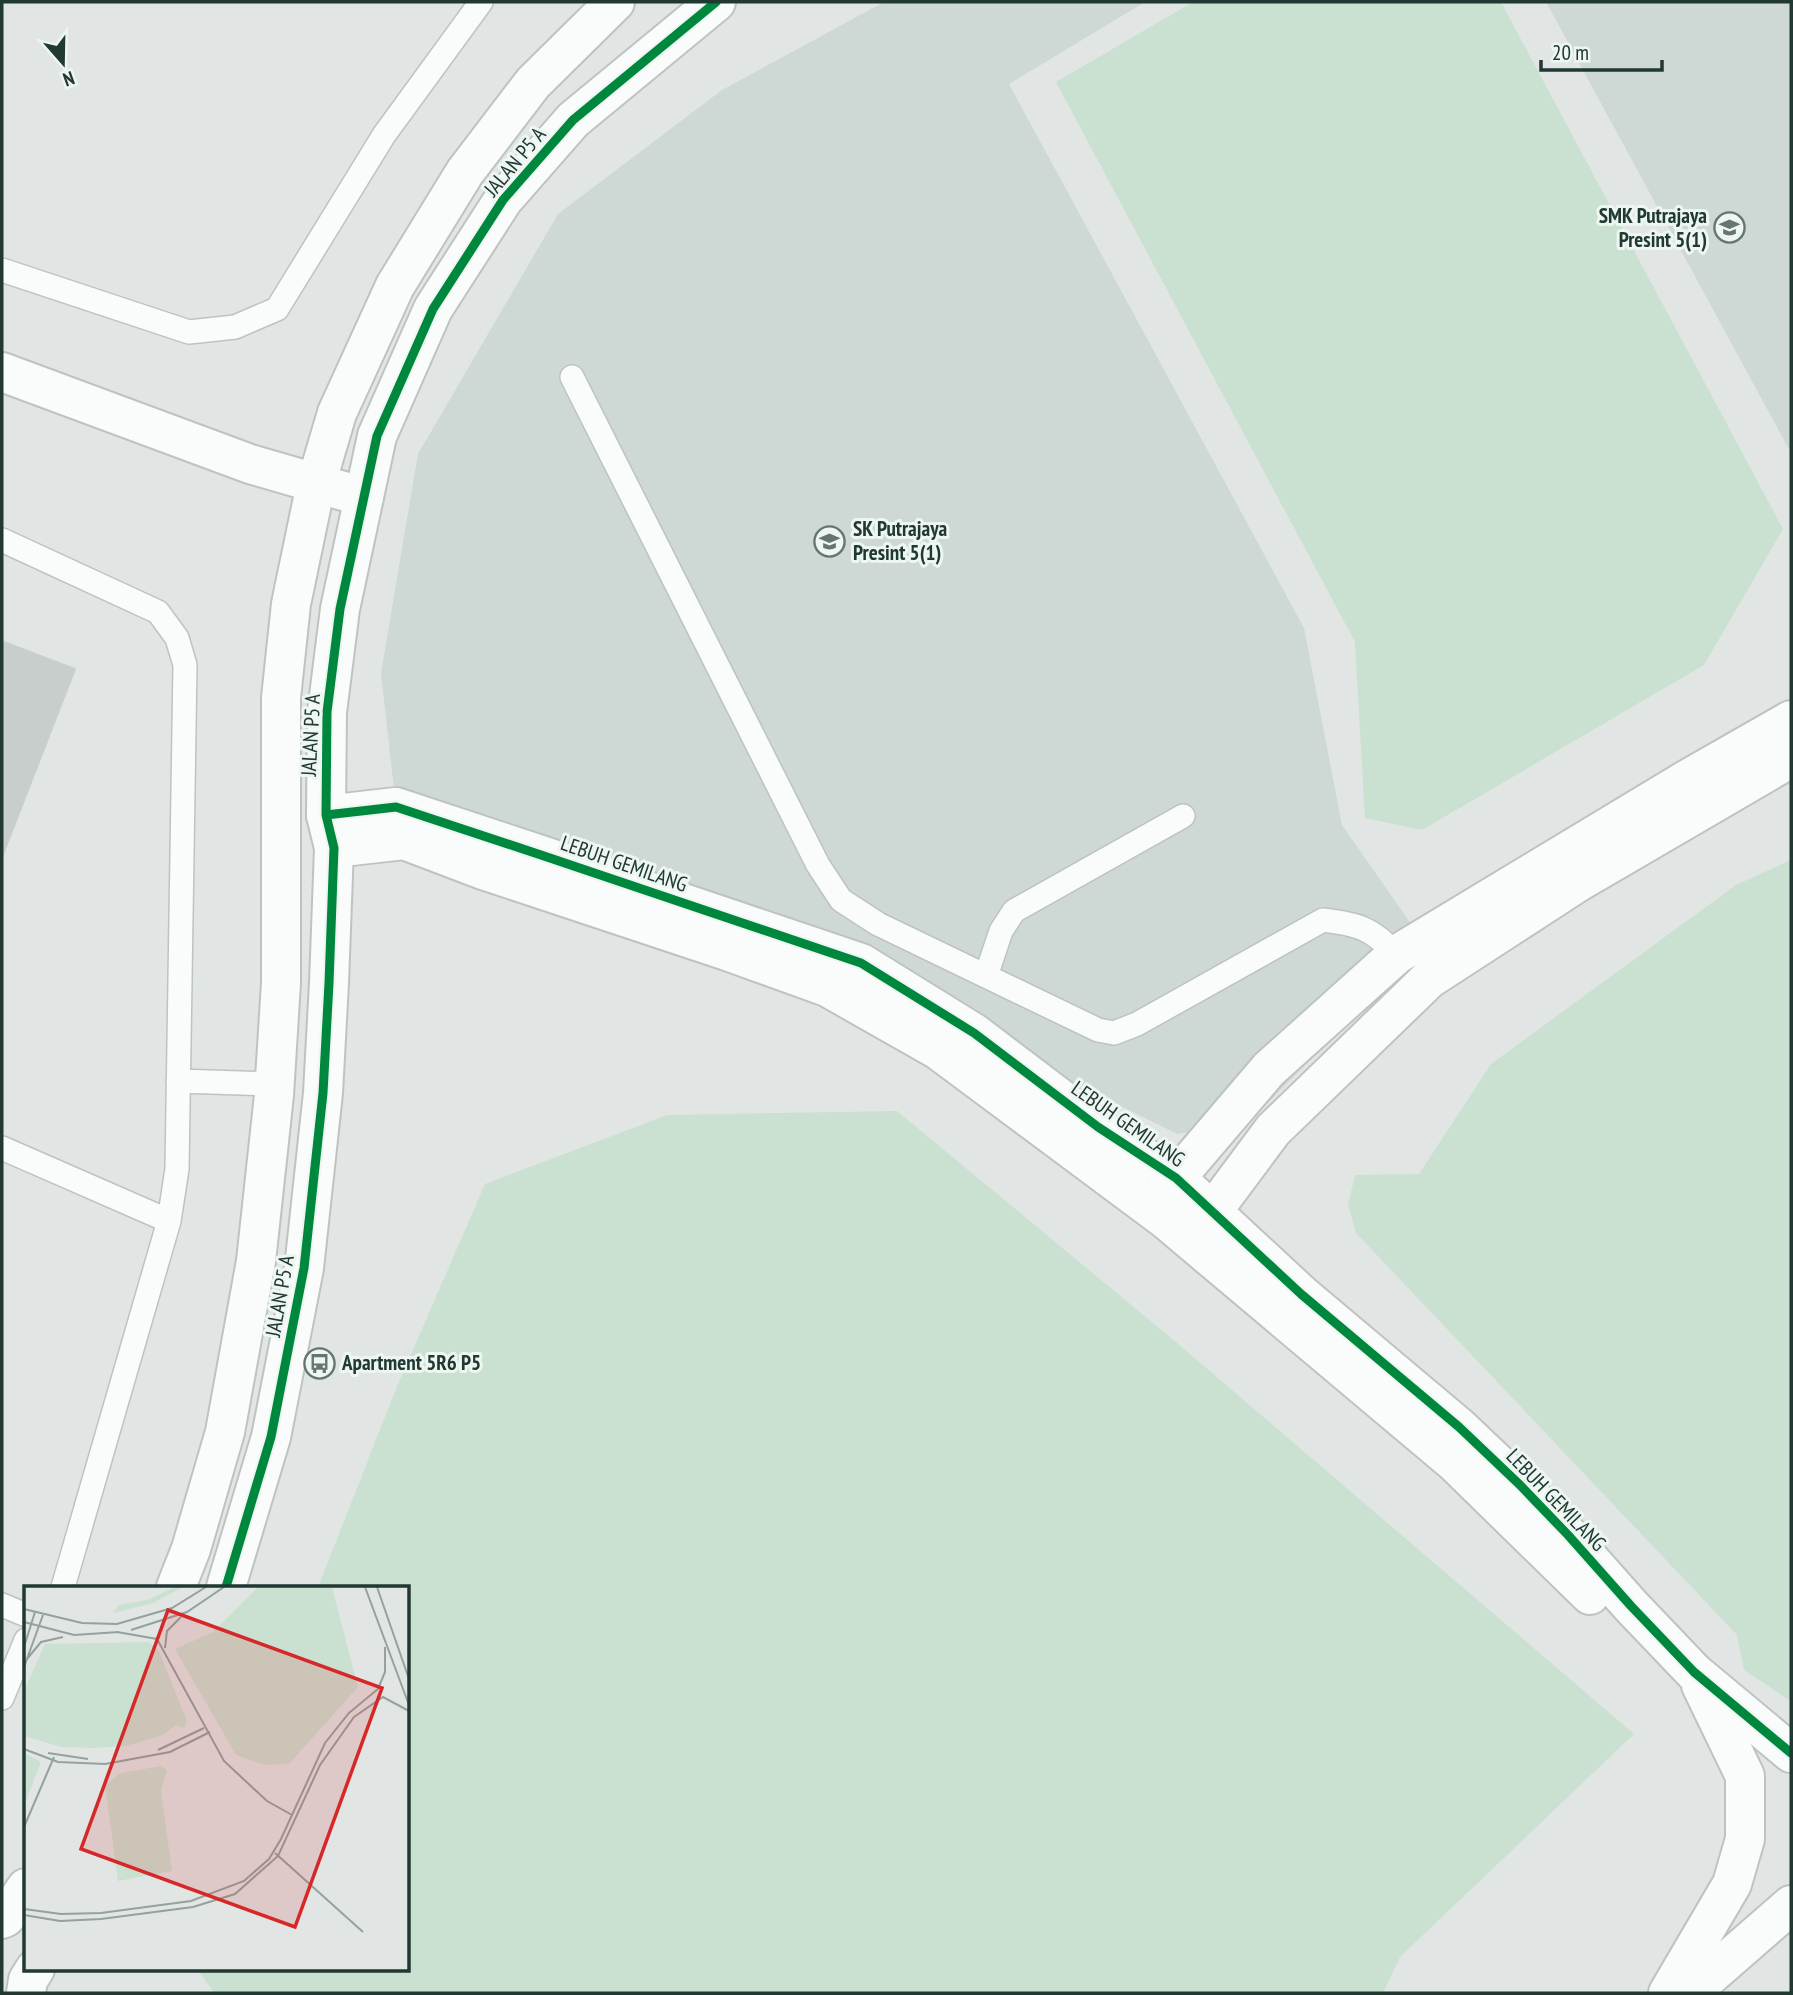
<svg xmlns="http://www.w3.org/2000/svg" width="1793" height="1995" font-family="'PT Sans Narrow',sans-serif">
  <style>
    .built { fill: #ced8d4 }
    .green { fill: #cae0d0 }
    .building { fill: #c8cecb; stroke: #cacfcd; stroke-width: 2 }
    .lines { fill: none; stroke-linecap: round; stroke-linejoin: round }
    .service-casing { stroke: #bec3c1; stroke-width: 26 }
    .minor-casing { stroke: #bec3c1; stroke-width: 42 }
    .tertiary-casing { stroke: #bec3c1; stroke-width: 42 }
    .service { stroke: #fafbfb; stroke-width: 23 }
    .minor { stroke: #fafbfb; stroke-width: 38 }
    .tertiary { stroke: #fafbfb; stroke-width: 38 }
    .cycleway-casing { stroke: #eef6f2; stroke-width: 13 }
    .cycleway { stroke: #00873e; stroke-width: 9 }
    .labels { text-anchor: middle; stroke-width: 6; stroke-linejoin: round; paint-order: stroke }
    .street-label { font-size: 21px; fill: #203932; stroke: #eef6f2 }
    .poi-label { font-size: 21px; font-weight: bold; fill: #203932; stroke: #eef6f2; text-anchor: start }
    .inset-road { fill: none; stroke: #94a19d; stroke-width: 2 }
    .view { fill: #d62828; fill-opacity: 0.15; stroke: #d62828; stroke-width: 3.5 }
    .inset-edge { fill: none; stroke: #203932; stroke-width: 3.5 }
  </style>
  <rect width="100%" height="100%" fill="#e1e6e4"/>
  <path class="built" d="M 884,2 L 1145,2 L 1009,84 L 1304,628 L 1342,825 L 1425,944 L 1247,1124 L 1177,1134 L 974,1033 L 396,807 L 381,673 L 418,454 L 558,214 L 722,90 Z
    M 1546,2 L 1791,2 L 1791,453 Z"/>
  <path class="green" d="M 1193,2 L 1501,2 L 1783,529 L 1704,665 L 1422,830 L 1365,818 L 1355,642 L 1056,82 Z
    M 1791,860 L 1791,1701 L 1744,1670 L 1737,1635 L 1356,1233 L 1348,1205 L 1355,1175 L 1419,1174 L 1491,1064 L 1736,885 Z
    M 897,1111 L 1176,1342 L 1634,1734 L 1400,1957 L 1383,1993 L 214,1993 L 197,1969 L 408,1969 L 408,1587 L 318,1587 L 396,1389 L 485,1184 L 667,1115 Z"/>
  <path class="building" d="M 4,642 L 75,669 L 2,857 L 2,649 Z"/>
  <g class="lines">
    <defs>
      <path id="service" d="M 2,270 L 189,332 L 235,327 L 277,309 L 384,135 L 481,2
        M 572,377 L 818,865 L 841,900 L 878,924 L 1098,1030 L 1114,1033 L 1137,1024 L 1323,920 C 1357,924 1373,928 1396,955
        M 2,540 L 158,612 L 177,638 L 185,665 L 177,1169 L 169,1221 L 63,1587
        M 986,976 L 1001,931 L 1014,911 L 1183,816
        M 178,1081 L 275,1084
        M 2,1148 L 169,1221
        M 2,1605 L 26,1615
        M 2,1698 L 26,1640"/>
      <path id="minor" d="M 2,372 L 250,464 L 364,497
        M 326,815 L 396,807 L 547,857 L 861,963 L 974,1033 L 1098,1127 L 1176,1178 L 1301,1294 L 1459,1427 L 1520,1485 L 1568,1535 L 1631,1606 L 1694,1672 L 1791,1753
        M 334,848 L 404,840 L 483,870 L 727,951 L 827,987 L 938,1050 L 1165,1219 L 1455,1463 L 1590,1595
        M 1160,1199 L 1176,1178 L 1269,1069 L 1396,955 L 1686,780 L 1791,720
        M 1197,1231 L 1212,1212 L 1273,1130 L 1429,979 L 1580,881 L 1791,758
        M 1668,1993 L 1732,1884 L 1745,1839 L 1745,1776 L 1701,1685"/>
      <path id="tertiary" d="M 176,1587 L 191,1549 L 225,1432 L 256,1261 L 274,1095 L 281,983 L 281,698 L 291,604 L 316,484 L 337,413 L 395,286 L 465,172 L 533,83 L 615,2
        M 226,1587 L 271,1437 L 304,1268 L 323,1093 L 329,983 L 334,848 L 326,815 L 327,712 L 340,609 L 377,436 L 433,309 L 503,200 L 573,120 L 716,2
        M 2,1919 L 6,1917 L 26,1888
        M 26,1993 L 28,1980 L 35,1969
        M 1690,1993 L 1791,1905"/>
    </defs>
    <use href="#service" class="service-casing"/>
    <use href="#minor" class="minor-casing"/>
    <use href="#tertiary" class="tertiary-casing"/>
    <use href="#service" class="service"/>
    <use href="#minor" class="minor"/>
    <use href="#tertiary" class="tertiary"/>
    <defs>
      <path id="cycleway" d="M 326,815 L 396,807 L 547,857 L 861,963 L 974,1033 L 1098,1127 L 1176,1178 L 1301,1294 L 1459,1427 L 1520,1485 L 1568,1535 L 1631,1606 L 1694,1672 L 1791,1753
        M 226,1587 L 271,1437 L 304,1268 L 323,1093 L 329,983 L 334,848 L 326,815 L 327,712 L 340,609 L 377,436 L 433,309 L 503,200 L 573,120 L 716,2"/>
    </defs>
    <use href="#cycleway" class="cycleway-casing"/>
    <use href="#cycleway" class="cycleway"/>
  </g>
  <defs>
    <symbol id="school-ring" viewBox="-11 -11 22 22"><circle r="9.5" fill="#eef6f2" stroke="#647670" stroke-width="1.5"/><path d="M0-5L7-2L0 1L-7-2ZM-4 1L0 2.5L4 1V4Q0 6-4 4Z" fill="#647670"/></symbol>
    <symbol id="bus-ring" viewBox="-11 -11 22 22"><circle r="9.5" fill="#eef6f2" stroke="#647670" stroke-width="1.5"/><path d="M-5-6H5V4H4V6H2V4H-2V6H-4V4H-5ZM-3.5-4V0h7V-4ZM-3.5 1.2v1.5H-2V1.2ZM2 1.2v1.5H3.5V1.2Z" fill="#647670"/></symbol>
  </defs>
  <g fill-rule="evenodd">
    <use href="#school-ring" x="1712" y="210" width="35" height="35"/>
    <use href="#school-ring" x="812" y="524" width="35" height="35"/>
    <use href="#bus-ring" x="302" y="1346" width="35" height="35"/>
  </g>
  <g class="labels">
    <g class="street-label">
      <text transform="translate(515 162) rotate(-50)" y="7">JALAN P5 A</text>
      <text transform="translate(311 735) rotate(-87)" y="7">JALAN P5 A</text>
      <text transform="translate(624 864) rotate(19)" y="7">LEBUH GEMILANG</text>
      <text transform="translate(1128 1124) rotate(35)" y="7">LEBUH GEMILANG</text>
      <text transform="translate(280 1296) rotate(-80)" y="7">JALAN P5 A</text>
      <text transform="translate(1556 1500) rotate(46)" y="7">LEBUH GEMILANG</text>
    </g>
    <g class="poi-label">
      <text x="1707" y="223" text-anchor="end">SMK Putrajaya<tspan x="1707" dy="24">Presint 5(1)</tspan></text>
      <text x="853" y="536">SK Putrajaya<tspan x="853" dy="24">Presint 5(1)</tspan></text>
      <text x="342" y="1370">Apartment 5R6 P5</text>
    </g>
  </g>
  <g transform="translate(24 1586)">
    <rect width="385" height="385" fill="#e1e6e4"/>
    <path d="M 151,1 L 159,1 L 129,17 L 89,27 L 95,19 L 123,14 ZM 234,1 L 308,1 L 334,101 L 265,178 L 240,179 L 212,169 L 151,63 L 189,46 ZM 125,56 L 135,65 L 163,135 L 160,142 L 152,139 L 139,149 L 102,160 L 69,162 L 37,161 L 0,150 L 0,105 L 21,58 ZM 0,167 L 17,176 L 0,220 ZM 137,180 L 143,184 L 137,205 L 148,285 L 94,295 L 81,200 L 96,187 Z" fill="#cae0d0"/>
    <path class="inset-road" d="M 341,1 L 385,119M 353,1 L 385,93M 0,23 L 58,37 L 93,38 L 148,22 L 182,1M 0,36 L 50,49 L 95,46M 107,44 L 163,26 L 200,1M 93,46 L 133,53 L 200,175 L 243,215 L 268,229M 0,61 L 11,26M 141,62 L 143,45 L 157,31M 3,73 L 17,56 L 39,51M 0,81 L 19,29M 0,163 L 34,176 L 81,178 L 146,166 L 186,146M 134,164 L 180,142M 24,167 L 64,173M 0,241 L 30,171M 251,267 L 339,346M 0,323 L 37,328 L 77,327 L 167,315 L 220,295 L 245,273 L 257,253 L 301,157 L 325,127 L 354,103 L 361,86 L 361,61M 0,329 L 36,335 L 77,333 L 169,321 L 211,308 L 254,270 L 296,179 L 330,131 L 359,111 L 385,125"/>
    <path class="view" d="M 144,24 L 358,102 L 271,341 L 57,263 Z"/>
    <rect width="385" height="385" class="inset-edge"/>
  </g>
  <rect width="1793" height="1995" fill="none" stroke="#203932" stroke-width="7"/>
  <g transform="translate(63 63) rotate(160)" stroke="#eef6f2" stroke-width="5" paint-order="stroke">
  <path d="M0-5L12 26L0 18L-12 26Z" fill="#203932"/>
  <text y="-10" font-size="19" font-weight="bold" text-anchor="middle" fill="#203932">N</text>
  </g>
  <path d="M1541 60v10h121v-10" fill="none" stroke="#203932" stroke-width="3.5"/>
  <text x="1552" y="60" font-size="21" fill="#203932" stroke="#eef6f2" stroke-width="5" paint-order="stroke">20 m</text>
</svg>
